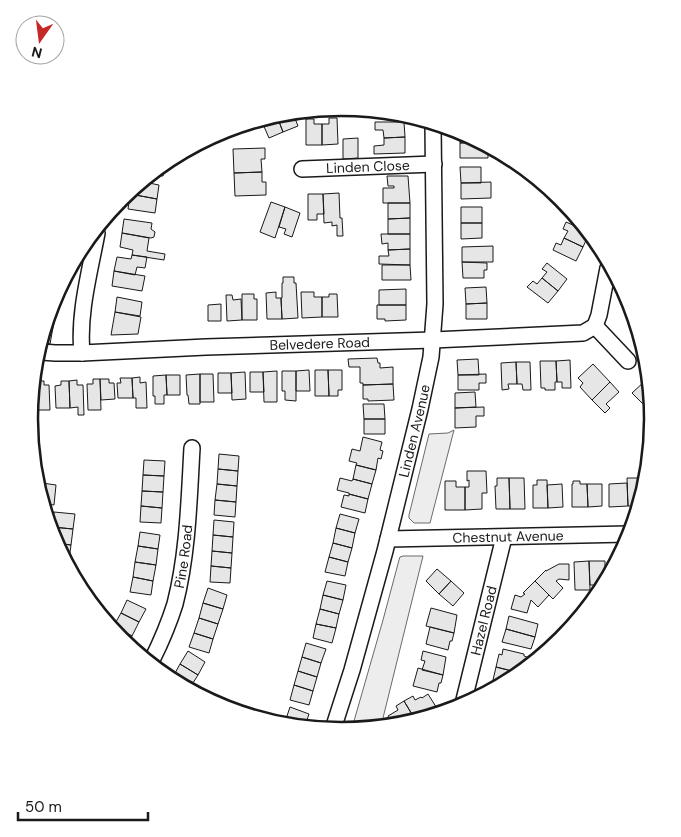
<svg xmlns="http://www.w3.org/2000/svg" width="681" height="837" font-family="'DM Sans',sans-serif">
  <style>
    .built { fill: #ededed; stroke: #6a6a6a }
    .building { fill: #e6e6e6; stroke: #1a1a1a }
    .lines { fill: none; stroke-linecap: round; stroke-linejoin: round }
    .minor-casing { stroke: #1a1a1a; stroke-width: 18 }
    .minor { stroke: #fff; stroke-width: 15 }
    .labels { text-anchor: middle; stroke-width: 4; stroke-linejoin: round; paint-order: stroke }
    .street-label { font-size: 14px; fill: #1a1a1a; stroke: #fff }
    .rim { fill: none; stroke: #1a1a1a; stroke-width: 2.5 }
  </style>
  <rect width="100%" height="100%" fill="#fff"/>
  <path class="built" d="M 454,430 L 430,523 L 414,523 L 409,518 L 409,515 L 429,434 L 448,433 Z
    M 403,556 L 423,556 L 382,722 L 352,728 L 383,620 L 399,560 L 400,557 Z"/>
  <path class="building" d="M 294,116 L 298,126 L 283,132 L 278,119 Z
    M 329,118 L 337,118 L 338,144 L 322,145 L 322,124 L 329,124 Z
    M 278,119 L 283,132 L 269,138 L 262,122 Z
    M 306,119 L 314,119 L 314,124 L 322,124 L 322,145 L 306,145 Z
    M 375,122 L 404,122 L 405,137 L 384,138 L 383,130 L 375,130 Z
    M 460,131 L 477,142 L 460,143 Z
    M 405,137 L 405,153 L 374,154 L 374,146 L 384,145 L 384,138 Z
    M 358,138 L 358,158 L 343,159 L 343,139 Z
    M 477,142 L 488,149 L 488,158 L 460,158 L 460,143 Z
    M 265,148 L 265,159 L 261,159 L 262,172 L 234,173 L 233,149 Z
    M 460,167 L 481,167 L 481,183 L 461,183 Z
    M 164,168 L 163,176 L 155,175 Z
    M 262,172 L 262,182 L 266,182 L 266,195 L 235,196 L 234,173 Z
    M 387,176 L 408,176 L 410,203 L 383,203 L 383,188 L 394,188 L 394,186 L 388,186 Z
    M 144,182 L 159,185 L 157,199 L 130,194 L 131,191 Z
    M 491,182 L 491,198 L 461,199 L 461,183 Z
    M 339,193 L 340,218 L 342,218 L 343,236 L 337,236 L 337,225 L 332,226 L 332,222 L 324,223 L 323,194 Z
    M 130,194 L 157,199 L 155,213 L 128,209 Z
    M 308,194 L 323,194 L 324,214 L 317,214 L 317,220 L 308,220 Z
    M 563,201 L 571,214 L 561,212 Z
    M 271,202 L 285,207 L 275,238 L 260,232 Z
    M 388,203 L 410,203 L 410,218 L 388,219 Z
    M 285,207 L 300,213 L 292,237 L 284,234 L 286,229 L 279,227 Z
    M 461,207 L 482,207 L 482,223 L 461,223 Z
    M 410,218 L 410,234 L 388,234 L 388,219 Z
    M 124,219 L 152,223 L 151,229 L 155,232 L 154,237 L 151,238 L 122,233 Z
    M 566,222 L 582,229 L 587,238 L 583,247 L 564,238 L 568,231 L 563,229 Z
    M 461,223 L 482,223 L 482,238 L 461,239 Z
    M 122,233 L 149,238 L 147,251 L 165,254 L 164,260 L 132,255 L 133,250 L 120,247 Z
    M 381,234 L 410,234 L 410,249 L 388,250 L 388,243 L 382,244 Z
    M 564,238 L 583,247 L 576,261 L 553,250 L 556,243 L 561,245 Z
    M 493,246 L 493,262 L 462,262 L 462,247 Z
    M 410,249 L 410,265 L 379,264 L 379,256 L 389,256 L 388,250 Z
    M 132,255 L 147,257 L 145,268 L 137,267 L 135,275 L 114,271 L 117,257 L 131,259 Z
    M 462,262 L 487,263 L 487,270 L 484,270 L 484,278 L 463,278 Z
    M 547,263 L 567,279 L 558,291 L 542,278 L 547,272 L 542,269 Z
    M 382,265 L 410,265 L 411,280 L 382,280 Z
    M 114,271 L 145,276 L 142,291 L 112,286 Z
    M 283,277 L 294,277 L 294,283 L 296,283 L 298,318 L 282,319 L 281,298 L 282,298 L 282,283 L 283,283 Z
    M 542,278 L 558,291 L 548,303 L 527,287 L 533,281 L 537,284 Z
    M 486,287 L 487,303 L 466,304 L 465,288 Z
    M 406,289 L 406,305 L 379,305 L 379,290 Z
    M 276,292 L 276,298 L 281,298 L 282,319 L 267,319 L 266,293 Z
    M 301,292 L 314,292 L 314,297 L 322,297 L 322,317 L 302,318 Z
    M 242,294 L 254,294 L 254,299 L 257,299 L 257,320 L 242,320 Z
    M 329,294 L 337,294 L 338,317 L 322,317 L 322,297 L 329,297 Z
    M 226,295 L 232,295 L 233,300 L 241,299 L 242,320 L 227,321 Z
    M 117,297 L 142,302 L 140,316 L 115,312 Z
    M 52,302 L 55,302 L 52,317 L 49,317 Z
    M 487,303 L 487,319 L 466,319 L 466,304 Z
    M 221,304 L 221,321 L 208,321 L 208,305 Z
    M 377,305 L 406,305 L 406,320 L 385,321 L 385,319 L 377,319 Z
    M 115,312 L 141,317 L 138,334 L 111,335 Z
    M 48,321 L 54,322 L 50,344 L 44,343 Z
    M 377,358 L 378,363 L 380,363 L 380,368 L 393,367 L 393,384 L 363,385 L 363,383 L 360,383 L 360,367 L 349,367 L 348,359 Z
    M 478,359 L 479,375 L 458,375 L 457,360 Z
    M 570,360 L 571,388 L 562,388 L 562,382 L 557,382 L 556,361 Z
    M 540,361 L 556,361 L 557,382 L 555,382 L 555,390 L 545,390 L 545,388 L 541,388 Z
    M 516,362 L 517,384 L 508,384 L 509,389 L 502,390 L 501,363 Z
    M 516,362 L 530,362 L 531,390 L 523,390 L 522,384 L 517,384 Z
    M 593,364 L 610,382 L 592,400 L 580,387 L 583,383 L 578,378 Z
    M 309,370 L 310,391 L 296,391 L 296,371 Z
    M 315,370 L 328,370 L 329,396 L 315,396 Z
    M 328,370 L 342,370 L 342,390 L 338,390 L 338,396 L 329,396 Z
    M 277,371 L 277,402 L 264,402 L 263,372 Z
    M 282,371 L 296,371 L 296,401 L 285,400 L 285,391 L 282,391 Z
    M 245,372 L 246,399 L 232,400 L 231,373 Z
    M 250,372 L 263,372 L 264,392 L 250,392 Z
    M 218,373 L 231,373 L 232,393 L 218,393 Z
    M 200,374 L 213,374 L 214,402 L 200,402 Z
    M 200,374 L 200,404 L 189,404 L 188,395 L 187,395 L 186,375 Z
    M 486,374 L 486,383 L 479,383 L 479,390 L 458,390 L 458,375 Z
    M 166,375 L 180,375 L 180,395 L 167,395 Z
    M 166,375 L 167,395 L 164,395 L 164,404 L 155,404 L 155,396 L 153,396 L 153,376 Z
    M 140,377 L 140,383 L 146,382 L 147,408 L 136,408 L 136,398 L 133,398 L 132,378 Z
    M 120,378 L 132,378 L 133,398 L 118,398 L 117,383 L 121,383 Z
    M 93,379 L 100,379 L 101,410 L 88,410 L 87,384 L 93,384 Z
    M 100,379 L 109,379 L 109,383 L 114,383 L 115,399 L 101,400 Z
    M 77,380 L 77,385 L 83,385 L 84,415 L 78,415 L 78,407 L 70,408 L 69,381 Z
    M 36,381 L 44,381 L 44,385 L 49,385 L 50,410 L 36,410 Z
    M 61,381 L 69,381 L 70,408 L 56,408 L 55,386 L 61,385 Z
    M 645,381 L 650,408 L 648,409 L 632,393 Z
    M 610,382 L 619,392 L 606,404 L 610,408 L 605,413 L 592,400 Z
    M 36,384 L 36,401 L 33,401 L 33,410 L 30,410 Z
    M 393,384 L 394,400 L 368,401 L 368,399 L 363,399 L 363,385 Z
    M 475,392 L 476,407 L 455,408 L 455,393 Z
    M 363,404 L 384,404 L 385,419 L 364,419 Z
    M 484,407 L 484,416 L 476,416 L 476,427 L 455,428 L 455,408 Z
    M 364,419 L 385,419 L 385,434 L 364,434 Z
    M 363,437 L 382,442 L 380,450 L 383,451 L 381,459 L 378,458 L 376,470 L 356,465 L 357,463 L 349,461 L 352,449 L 360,451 Z
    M 219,454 L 239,456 L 238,471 L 218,469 Z
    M 144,460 L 165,461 L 164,476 L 143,475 Z
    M 356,465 L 376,470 L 372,484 L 353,479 Z
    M 218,469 L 238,471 L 237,486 L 217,484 Z
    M 467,471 L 486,471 L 487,493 L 482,493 L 482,509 L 465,510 L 465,487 L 469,487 L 469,480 L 467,481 Z
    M 143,475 L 164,476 L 163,492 L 142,491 Z
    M 340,478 L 352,481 L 353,479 L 372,484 L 368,499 L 349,494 L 349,493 L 337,490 Z
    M 497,478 L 509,478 L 510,509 L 496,509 L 495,486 L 497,486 Z
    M 509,478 L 524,478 L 525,509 L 510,509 Z
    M 627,478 L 640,478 L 635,506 L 628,506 Z
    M 537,480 L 547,480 L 548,508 L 533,508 L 533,485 L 537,485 Z
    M 445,481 L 456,481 L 456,487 L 465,487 L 465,510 L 445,510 Z
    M 573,481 L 580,481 L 580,484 L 587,484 L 588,507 L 572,507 L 572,484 L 573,484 Z
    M 42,483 L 56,485 L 54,505 L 46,504 Z
    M 627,483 L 628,506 L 609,507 L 609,484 Z
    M 217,484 L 237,486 L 236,502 L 215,500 Z
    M 562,484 L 563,507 L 548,508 L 547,485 Z
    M 587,484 L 602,484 L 602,506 L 588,507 Z
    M 142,491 L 163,492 L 162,508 L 141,506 Z
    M 349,494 L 368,499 L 365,513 L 341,507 L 344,495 L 349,496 Z
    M 215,500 L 236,502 L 235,517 L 214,515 Z
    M 141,506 L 162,508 L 161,523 L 140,522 Z
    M 54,512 L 75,514 L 73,529 L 52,527 Z
    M 340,514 L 359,519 L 355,533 L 336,528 Z
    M 214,520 L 234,522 L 233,537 L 213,535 Z
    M 52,527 L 73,529 L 71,545 L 56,543 L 52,538 Z
    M 336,528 L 355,533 L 352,548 L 333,543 Z
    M 140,532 L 160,535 L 158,549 L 138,546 Z
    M 213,535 L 233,537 L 232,553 L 212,551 Z
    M 56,543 L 71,545 L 69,560 L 68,560 Z
    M 333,543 L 352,548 L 348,562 L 329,557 Z
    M 138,546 L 158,549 L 156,565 L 135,562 Z
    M 212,551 L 232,553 L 231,568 L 211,566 Z
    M 329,557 L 348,562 L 345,576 L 325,572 Z
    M 589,561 L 605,561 L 605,573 L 594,589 L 594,585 L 590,585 Z
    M 589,561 L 590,590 L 575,590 L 574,562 Z
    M 135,562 L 156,565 L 153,581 L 133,577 Z
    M 559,564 L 569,564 L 569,580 L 559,579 L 556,581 L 563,588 L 553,599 L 535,581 L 546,570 L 546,571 Z
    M 211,566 L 231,568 L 230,583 L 210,582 Z
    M 437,569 L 451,581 L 439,594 L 426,581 Z
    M 133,577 L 153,581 L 151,595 L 130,592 Z
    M 327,581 L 346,585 L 343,600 L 323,595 Z
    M 451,581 L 464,593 L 453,606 L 439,594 Z
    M 535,581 L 549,595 L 538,607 L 531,600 L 527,613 L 511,609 L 515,595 L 521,597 L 525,594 L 523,593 Z
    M 208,588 L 227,595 L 223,609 L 203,603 Z
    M 323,595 L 343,600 L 339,614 L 320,609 Z
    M 127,600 L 146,609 L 139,622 L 121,613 Z
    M 203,603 L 223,609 L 218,624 L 199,618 Z
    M 431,608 L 457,615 L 454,633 L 426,626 Z
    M 320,609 L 339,614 L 336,628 L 316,624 Z
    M 121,613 L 139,622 L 132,636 L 113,627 Z
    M 509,616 L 538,624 L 535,637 L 506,629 Z
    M 199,618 L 218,624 L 213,639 L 194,633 Z
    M 316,624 L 336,628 L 332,643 L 313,638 Z
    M 113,627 L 132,636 L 128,644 L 120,639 L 113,628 Z
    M 430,627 L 454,633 L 452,641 L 450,641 L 448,650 L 426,644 Z
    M 506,629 L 535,637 L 531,649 L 502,642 Z
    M 194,633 L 213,639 L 209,653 L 189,647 Z
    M 306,643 L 326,649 L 321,663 L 302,657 Z
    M 503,649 L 524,654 L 524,656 L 532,659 L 512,671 L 496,667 L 499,654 L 502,655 Z
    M 188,651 L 205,662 L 198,675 L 180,664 Z
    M 423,651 L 446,657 L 443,675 L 422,670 L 425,661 L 421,660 Z
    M 302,657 L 321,663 L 317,677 L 298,671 Z
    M 180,664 L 198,675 L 191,686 L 174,675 Z
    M 496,667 L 512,671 L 497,681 L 493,680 Z
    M 418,668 L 443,675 L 441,683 L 439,683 L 437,692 L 413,686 Z
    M 298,671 L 317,677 L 313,691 L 294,685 Z
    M 294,685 L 313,691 L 309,705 L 290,700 Z
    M 428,694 L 438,710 L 435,711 L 413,716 L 404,701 L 413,696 L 415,700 L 421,697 L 422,698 Z
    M 404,701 L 413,716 L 384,721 L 389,718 L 388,716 L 398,710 L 396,706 Z
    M 290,707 L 309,714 L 306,723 L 286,719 Z"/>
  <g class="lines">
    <defs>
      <g id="minor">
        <path id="s1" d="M 302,169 L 434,164"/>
        <path d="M 595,326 L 599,315 L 608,268"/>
        <path d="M 595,326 L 628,361"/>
        <path id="s2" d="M 42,352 L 55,353 L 82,353 L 206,347 L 433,340 L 583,333 L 595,326"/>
        <path d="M 82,353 C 78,314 90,271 97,233"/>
        <path id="s3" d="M 388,539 L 629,534"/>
        <path id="s4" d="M 152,660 C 161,642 169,623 175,604 C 188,553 189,500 192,448"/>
        <path id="s5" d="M 463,704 L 504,537"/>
        <path id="s6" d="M 333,729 L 352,670 L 385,551 L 420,409 L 431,357 L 435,304 L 433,125"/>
      </g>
    </defs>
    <use href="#minor" class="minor-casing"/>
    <use href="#minor" class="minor"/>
  </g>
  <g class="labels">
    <g class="street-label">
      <text dy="5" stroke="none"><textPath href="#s1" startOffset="66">Linden Close</textPath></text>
      <text dy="5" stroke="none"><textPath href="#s2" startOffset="278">Belvedere Road</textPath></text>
      <text dy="5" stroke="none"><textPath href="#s6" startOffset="309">Linden Avenue</textPath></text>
      <text dy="5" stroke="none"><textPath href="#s3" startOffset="120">Chestnut Avenue</textPath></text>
      <text dy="5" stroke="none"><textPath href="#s4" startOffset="109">Pine Road</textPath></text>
      <text dy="5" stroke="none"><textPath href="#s5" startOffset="86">Hazel Road</textPath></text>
    </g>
  </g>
  <path d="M0 0H681V837H0ZM38 419a303 303 0 1 1 606 0a303 303 0 1 1-606 0Z" fill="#fff" fill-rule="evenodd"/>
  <path class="rim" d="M38 419a303 303 0 1 1 606 0a303 303 0 1 1-606 0Z"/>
  <g transform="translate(40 40) rotate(194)"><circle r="24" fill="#ffffff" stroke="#a3a3a3"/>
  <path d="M0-4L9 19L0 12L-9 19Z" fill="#c62828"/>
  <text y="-8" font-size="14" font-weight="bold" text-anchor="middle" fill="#1a1a1a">N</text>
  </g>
  <path d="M18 812v8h130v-8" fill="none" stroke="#1a1a1a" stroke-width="2.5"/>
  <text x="25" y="812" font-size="15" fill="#1a1a1a" stroke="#ffffff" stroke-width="4" paint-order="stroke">50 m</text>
</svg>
